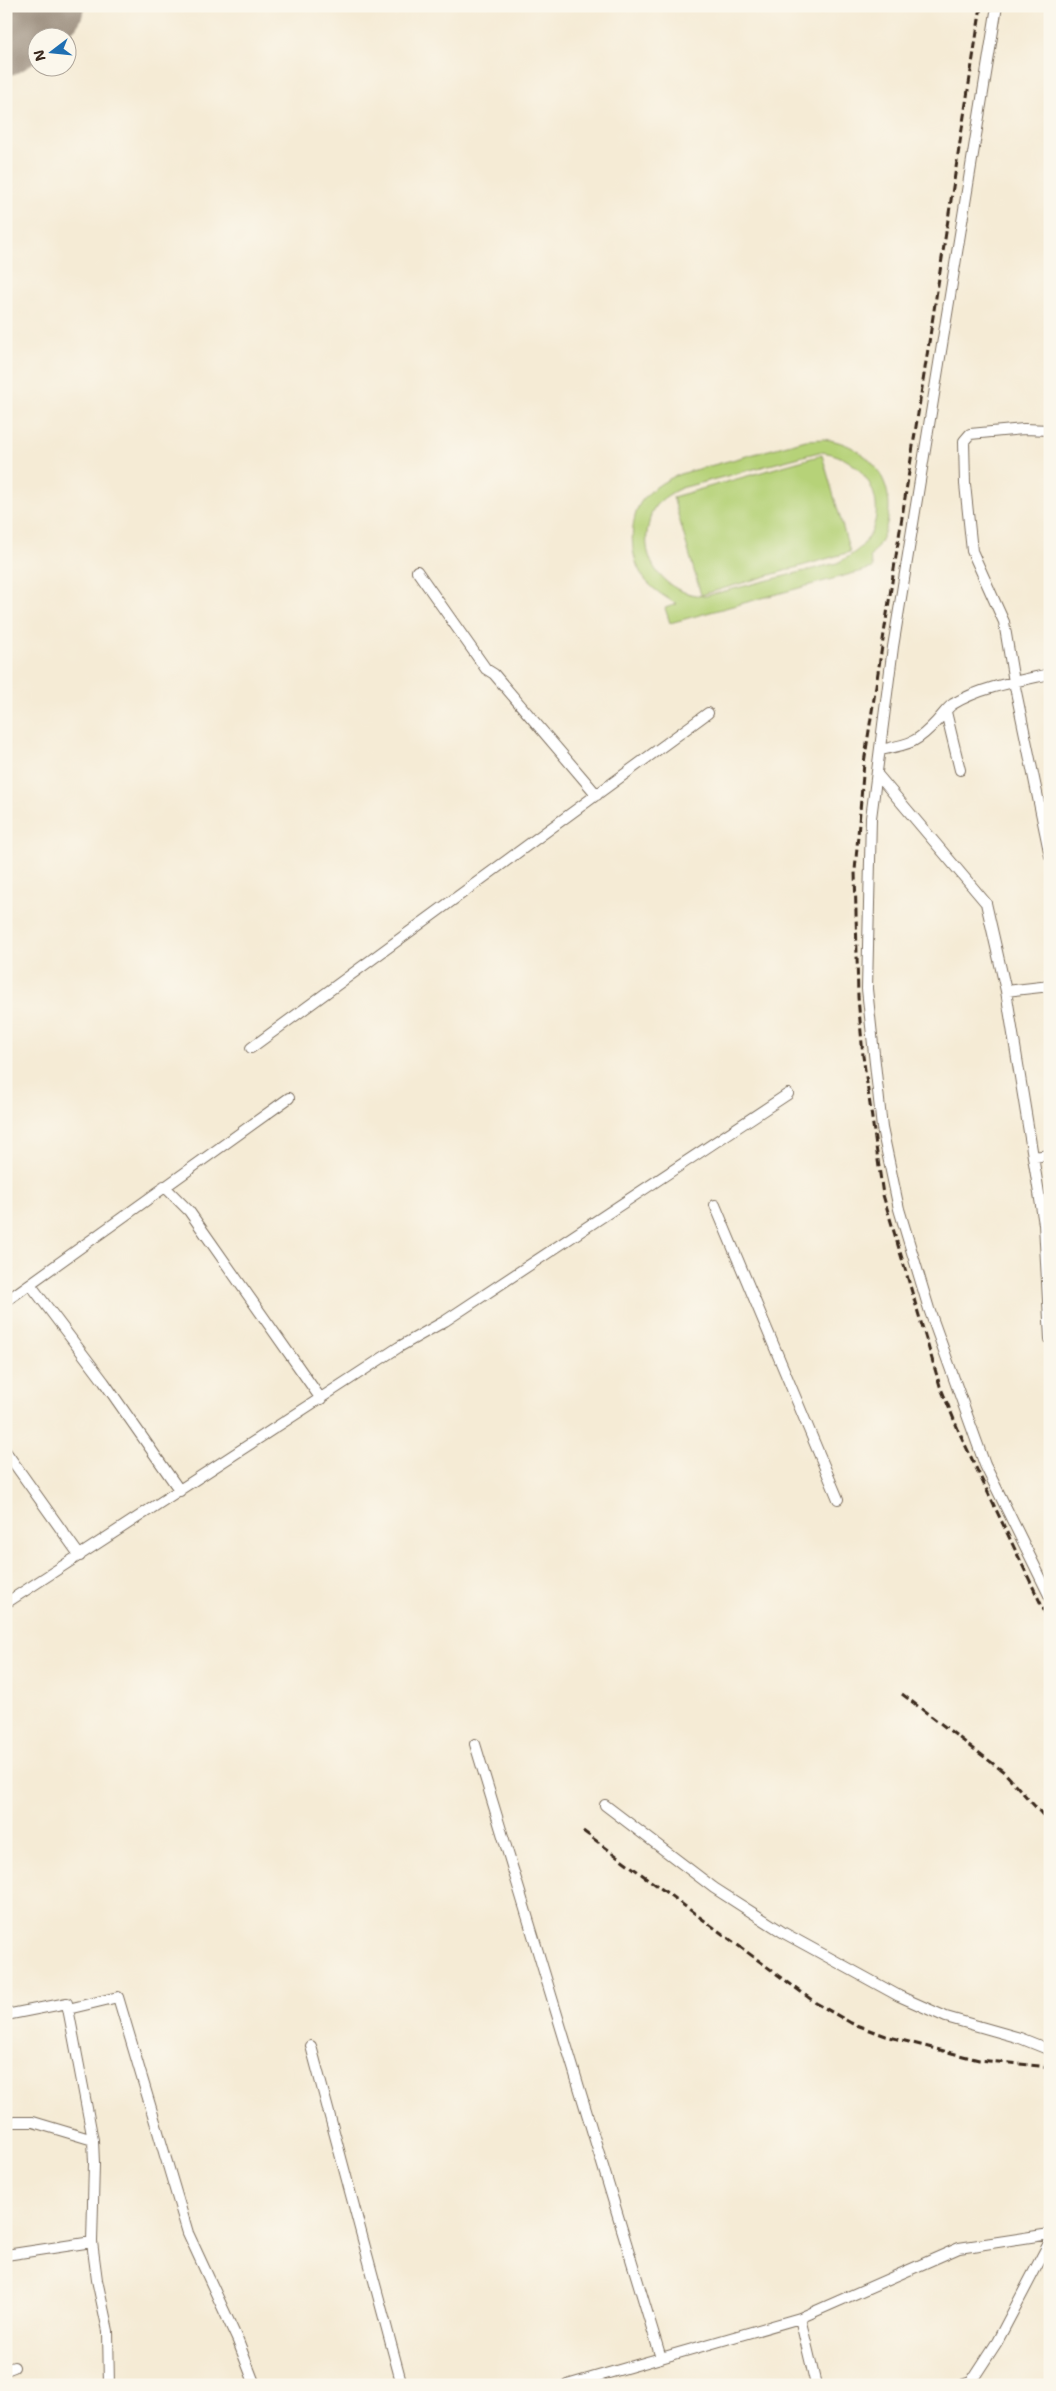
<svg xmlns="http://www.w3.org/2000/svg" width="1056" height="2391" font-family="'Shantell Sans',sans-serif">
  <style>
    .green { fill: #b6d278; stroke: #787e4b; fill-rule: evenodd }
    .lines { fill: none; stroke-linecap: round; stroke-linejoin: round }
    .runway { stroke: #988a7a; stroke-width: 68 }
    .street-casing { stroke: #7c6e5e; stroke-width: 12 }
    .street { stroke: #fff; stroke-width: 10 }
    .rail { stroke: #3b2a1e; stroke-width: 3; stroke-dasharray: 8 4; stroke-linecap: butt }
  </style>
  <rect width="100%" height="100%" fill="#fbf7ec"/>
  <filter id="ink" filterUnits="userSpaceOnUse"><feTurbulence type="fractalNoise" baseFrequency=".02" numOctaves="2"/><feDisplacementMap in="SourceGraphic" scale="10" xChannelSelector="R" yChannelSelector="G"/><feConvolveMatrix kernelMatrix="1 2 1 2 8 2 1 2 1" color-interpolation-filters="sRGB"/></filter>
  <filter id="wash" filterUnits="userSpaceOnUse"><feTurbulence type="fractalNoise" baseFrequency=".0096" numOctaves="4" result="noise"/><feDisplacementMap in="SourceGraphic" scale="20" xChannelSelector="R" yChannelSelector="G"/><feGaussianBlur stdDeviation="1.12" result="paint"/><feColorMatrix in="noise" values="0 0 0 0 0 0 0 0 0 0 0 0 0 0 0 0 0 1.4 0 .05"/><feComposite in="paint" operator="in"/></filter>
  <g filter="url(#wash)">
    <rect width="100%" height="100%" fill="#f5ebd5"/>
    <path class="green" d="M 824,439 C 885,447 909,509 870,557 L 873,568 L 670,623 L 665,608 L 677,604 C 666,598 654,590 646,581 C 630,561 629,530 638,507 C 645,492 665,480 680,474 L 806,440 ZM 819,452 C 863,454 894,504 865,542 C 859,551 847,558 837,563 L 705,596 C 666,595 638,561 649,523 C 650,517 652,510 656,505 C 663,498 672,492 681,488 Z
      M 822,455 L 850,552 L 701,595 L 673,497 Z"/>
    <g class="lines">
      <path class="runway" d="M 6,41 L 50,6"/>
    </g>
  </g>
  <g filter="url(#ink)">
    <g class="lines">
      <defs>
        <path id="street" d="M 997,6 L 893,647 L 871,818 L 867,989 L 882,1128 L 899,1209 L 929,1309 L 985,1465 L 1050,1597
          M 1050,430 L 1024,429 L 970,434 L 964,441 L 965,484 L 972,551 L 1004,622 L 1014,682 L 1050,856
          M 417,571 L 486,669 L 494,674 L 597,795
          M 946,712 L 960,770
          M 880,750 C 909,744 916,744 937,721 C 942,716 947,708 953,704 C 981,687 1018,681 1050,674
          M 877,774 L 986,903 L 1006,991 L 1044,1224 L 1050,1339
          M 1006,991 L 1050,986
          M 251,1048 L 708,713
          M 1033,1157 L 1050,1155
          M 164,1186 L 189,1211 L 321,1399
          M 715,1205 L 838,1499
          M 30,1284 L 104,1382 L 180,1491
          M 6,1301 L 289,1098
          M 6,1452 L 80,1556
          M 6,1603 L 399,1347 L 445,1321 L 788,1094
          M 475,1744 L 661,2358
          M 605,1805 L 714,1888 L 784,1933 L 899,1996 L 946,2017 L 1020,2038 L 1050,2050
          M 68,2009 L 118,1997 L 188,2233 L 238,2341 L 255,2385
          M 6,2015 L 67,2003 L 93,2140 L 94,2163 L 92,2242 L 97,2280 L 108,2331 L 109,2385
          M 311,2046 L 402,2385
          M 6,2122 L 33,2122 L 93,2140
          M 6,2255 L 92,2242
          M 800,2318 L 816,2385
          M 6,2370 L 14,2367
          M 567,2385 L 800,2318 L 959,2248 L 1050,2234
          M 962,2385 L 971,2382 L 997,2342 L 1050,2241"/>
      </defs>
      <use href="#street" class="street-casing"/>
      <use href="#street" class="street"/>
      <path class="rail" d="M 981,6 L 864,763 L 855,871 L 858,997 L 863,1056 L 883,1195 L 940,1386 L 960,1434 L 1050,1623
        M 902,1694 L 1004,1772 L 1050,1823
        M 583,1831 L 816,2003 L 851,2023 L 886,2036 L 979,2060 L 1050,2067"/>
    </g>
  </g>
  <rect width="1056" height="2391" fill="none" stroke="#fbf7ec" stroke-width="25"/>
  <g transform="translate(52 52) rotate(254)"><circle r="24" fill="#fbf7ec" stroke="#aea59a"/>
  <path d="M0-4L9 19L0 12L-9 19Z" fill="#1f6fb2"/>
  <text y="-8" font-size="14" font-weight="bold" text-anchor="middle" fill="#3b2a1e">N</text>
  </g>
</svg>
